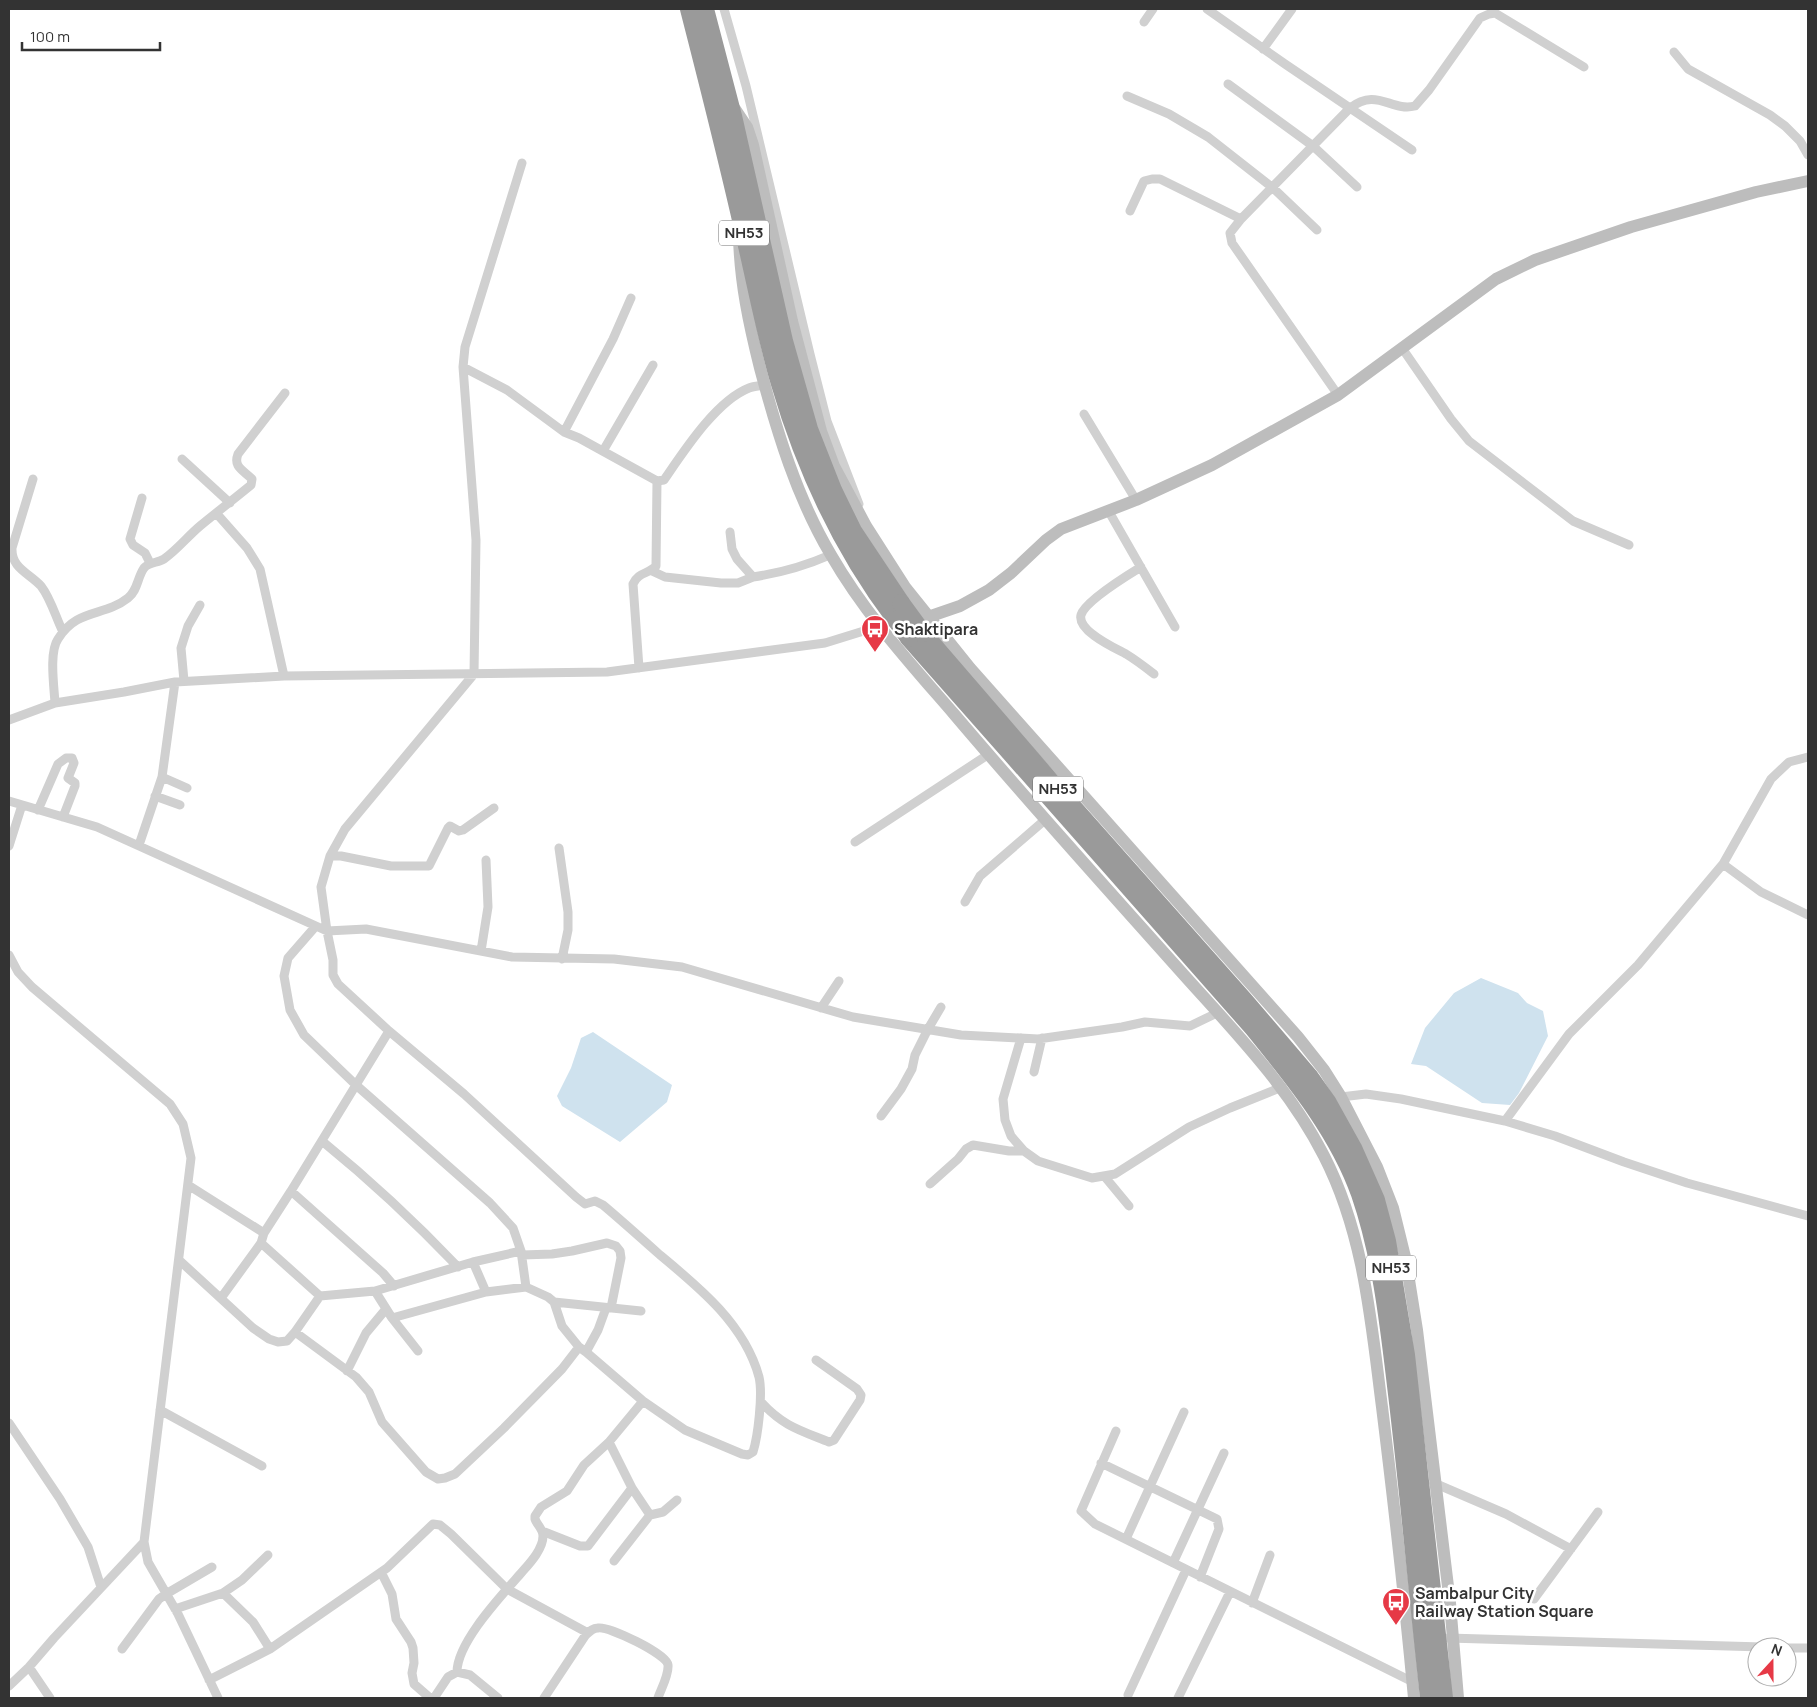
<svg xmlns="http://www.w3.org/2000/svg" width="1817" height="1707" font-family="Manrope,sans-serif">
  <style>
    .water { fill: #cfe2ee }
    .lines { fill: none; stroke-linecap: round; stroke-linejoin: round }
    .street { stroke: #d0d0d0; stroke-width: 9 }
    .secondary { stroke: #bdbdbd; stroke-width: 12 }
    .highway { stroke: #9a9a9a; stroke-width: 18 }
    .highway-bridge { stroke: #9a9a9a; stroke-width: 18 }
    .labels { text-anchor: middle; stroke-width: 5; stroke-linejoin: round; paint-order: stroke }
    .shield { fill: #fff; stroke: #707070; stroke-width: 1 }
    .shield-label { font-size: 15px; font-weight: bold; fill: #333 }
    .poi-label { font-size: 16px; font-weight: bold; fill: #333; stroke: #fff; text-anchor: start }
  </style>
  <rect width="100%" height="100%" fill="#fff"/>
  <path class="water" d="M 1481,978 L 1518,993 L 1527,1003 L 1543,1011 L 1548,1036 L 1519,1093 L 1510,1105 L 1482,1103 L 1426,1066 L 1411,1064 L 1425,1028 L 1454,993 Z
    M 593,1032 L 672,1085 L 667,1102 L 620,1142 L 562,1106 L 557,1096 L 571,1068 L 581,1038 Z"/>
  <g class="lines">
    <path class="street" d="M 724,9 L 746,86 L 810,354 L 827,421 L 859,504
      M 1207,9 L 1285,64 L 1412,150
      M 1144,22 L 1153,9
      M 1263,49 L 1292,9
      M 1674,52 L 1688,69 L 1770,115 L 1785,126 L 1800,141 L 1808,155
      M 1228,84 L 1313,146 L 1357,187
      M 1127,96 L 1169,114 L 1208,137 L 1273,188 L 1317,230
      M 522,163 L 465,347 L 463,367 L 476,540 L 474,674 L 345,829 L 330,856 L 321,887 L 327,931 L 333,960 L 333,975 L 338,984 L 389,1031 L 464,1094 L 576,1197 L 585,1204 L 595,1201 L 603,1205 C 622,1221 641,1238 660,1255 C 700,1288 745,1325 759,1377 C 763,1394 758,1436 753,1452 L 748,1455 L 742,1454 L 685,1430 L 643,1401 L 586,1352 L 579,1347
      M 1130,211 L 1144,181 L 1152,179 L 1160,179 L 1241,219 L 1230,233 L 1232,243 L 1338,395
      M 1241,219 L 1350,108 C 1377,87 1391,112 1415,106 L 1429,90 L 1480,18 L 1489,14 L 1495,13 L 1584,67
      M 1402,348 L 1451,419 L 1469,441 L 1573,521 L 1629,545
      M 463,367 L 507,390 L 564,432 L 579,438 L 657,481 L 664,480 C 684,451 716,401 749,388 C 754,386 760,386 765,385
      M 1084,414 L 1136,500
      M 564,432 L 613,339 L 631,298
      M 603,451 L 653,365
      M 182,459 L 230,503
      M 33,479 L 12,548 C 11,568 29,573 41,586 C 51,599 56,618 63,632
      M 142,498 L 130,539 L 133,545 L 145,553 L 150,563
      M 1108,510 L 1175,627
      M 217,514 L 247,548 L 260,569 L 284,676
      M 730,532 L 732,549 L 737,559 L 753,577 C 780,573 805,566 830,555
      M 1141,567 C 1128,575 1085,601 1081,615 C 1077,631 1115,648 1126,654 C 1136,660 1145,667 1154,674
      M 652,571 L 665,577 L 721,583 L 738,583 L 753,577
      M 639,668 L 633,584 C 638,572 649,574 656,566 L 657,481
      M 184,681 L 181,648 L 188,626 L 200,605
      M 55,703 C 54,686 49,652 58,639 C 77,608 104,617 128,598 C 138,590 137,578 144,568 C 149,562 158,563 164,559 C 177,550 188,536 200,526 C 217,512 234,499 251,485 L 252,479 C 243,470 233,467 238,454 L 285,393
      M 9,720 L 55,703 L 124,692 L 175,682 L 284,676 L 607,672 L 825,643 L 883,625
      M 162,777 L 187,788
      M 155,796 L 180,805
      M 9,801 L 97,827 L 327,931 L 366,929 L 512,957 L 614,959 L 682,967 L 853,1017 L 961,1035 L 1038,1039 L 1122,1027 L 1145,1022 L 1190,1026 L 1217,1013
      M 38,810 L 58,764 L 66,758 L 72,758 L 74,763 L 68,778 L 75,783 L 75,786 L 63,817
      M 855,842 L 989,754
      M 139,845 L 162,777 L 175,682
      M 9,846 L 22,805
      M 559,848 L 568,912 L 568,930 L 562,959
      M 330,856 L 341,856 L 391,866 L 429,866 L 448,828 L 450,826 L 459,831 L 463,830 L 494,808
      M 1723,864 L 1761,892 L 1808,915
      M 965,902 L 980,876 L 1046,819
      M 315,927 L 288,958 L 284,976 L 290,1010 L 304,1035 L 356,1085 L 490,1203 L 513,1228 L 521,1251 L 526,1287
      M 481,951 L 488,907 L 486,860
      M 9,955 L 18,972 L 32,987 L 170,1104 L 183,1124 L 191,1158 L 144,1542 L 54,1638 L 29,1667 L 9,1686
      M 821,1008 L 839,981
      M 1021,1038 L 1003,1099 L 1005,1120 L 1011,1136 L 1024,1151 L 1038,1161 L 1092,1178 L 1115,1174 L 1189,1127 L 1230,1108 L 1282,1087
      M 1034,1072 L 1042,1038
      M 1341,1097 L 1366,1094 L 1401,1099 L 1505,1121 L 1555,1136 L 1624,1162 L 1687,1183 L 1808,1216
      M 881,1116 L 901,1089 L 912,1069 L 915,1055 L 928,1029 L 941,1007
      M 1505,1121 L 1569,1034 L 1638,965 L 1723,864 L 1771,779 L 1789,762 L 1808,757
      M 322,1141 C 370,1180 415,1222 458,1267
      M 1105,1177 L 1129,1206
      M 930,1184 L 958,1159 L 966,1149 L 973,1145 L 1009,1151 L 1024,1151
      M 188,1185 L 264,1233
      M 291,1191 L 389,1031
      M 261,1243 L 320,1296 L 295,1332
      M 522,1255 L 552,1254 L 572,1251 L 607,1243 L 616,1246 L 620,1251 L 621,1258 L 611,1308
      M 179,1260 L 253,1328 L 269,1339 L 278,1342 L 287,1341 L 295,1332 L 356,1377 L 369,1392 L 382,1422 L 426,1472 L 438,1479 L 445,1478 L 455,1474 L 504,1428 L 562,1369 L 579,1347 L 562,1326 L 554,1302 L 548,1297 L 526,1287 L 486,1292 L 473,1262 L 375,1291 L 320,1296
      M 473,1262 L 521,1251
      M 375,1291 L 392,1318 L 418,1351
      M 221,1298 L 261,1243 L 264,1233 L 291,1191 L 383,1273 L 394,1286
      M 554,1302 L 641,1311
      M 392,1318 L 486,1292
      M 586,1352 L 598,1330 L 606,1308
      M 347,1371 L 366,1333 L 386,1309
      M 643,1401 L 609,1442 L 632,1488 L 650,1515 L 663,1512 L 677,1500
      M 761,1402 C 783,1426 799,1430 829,1442 L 834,1440 L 860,1400 L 861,1395 L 857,1389 L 816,1360
      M 160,1410 L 262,1466
      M 9,1423 L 60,1499 L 88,1547 L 101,1587
      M 1116,1431 L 1081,1511 L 1095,1524 L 1413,1682
      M 1101,1463 L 1217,1519 L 1219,1529 L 1200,1577
      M 1434,1483 L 1506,1514 L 1571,1549
      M 542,1531 L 580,1546 L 588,1546 L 632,1488
      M 1126,1539 L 1184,1412
      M 144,1542 L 148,1562 L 178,1614 L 218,1698
      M 614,1561 L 650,1515
      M 1173,1563 L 1224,1453
      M 381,1572 L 392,1594 L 396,1619 L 411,1642 L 413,1648 L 414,1663 L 412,1673 L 414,1684 L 430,1698
      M 223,1593 L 242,1580 L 268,1555
      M 1534,1599 L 1598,1512
      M 1252,1603 L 1270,1555
      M 175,1609 L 223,1593 L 253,1622 L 270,1649
      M 1448,1638 L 1763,1647
      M 1787,1648 L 1808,1648
      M 122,1649 L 159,1599 L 166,1594 L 212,1567
      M 29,1667 L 50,1698
      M 457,1672 C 457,1642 502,1595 522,1572 C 530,1563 543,1549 543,1536 C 543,1529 537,1525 535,1519 L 535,1516 L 541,1507 L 567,1491 L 584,1465 L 609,1442
      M 209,1680 L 270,1649 L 387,1568 L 433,1524 L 440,1525 L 451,1534 L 507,1589 L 588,1633
      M 1128,1695 L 1186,1570
      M 434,1698 L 448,1677 L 457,1672 L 470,1675 L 498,1698
      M 544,1698 L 585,1636 C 589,1632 592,1628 598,1628 C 609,1626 667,1654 668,1665 C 669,1675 661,1689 658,1698
      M 1178,1698 L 1230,1592"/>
    <path class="secondary" d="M 735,109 L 747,127 L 753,145 L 792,321 L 821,431 L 834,466 L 866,526 L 905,587 L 970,668 L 1298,1037 L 1324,1070 L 1341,1097 L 1377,1167 L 1393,1208 L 1406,1261 L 1417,1330 L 1450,1603 L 1458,1698
      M 739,236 C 740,282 749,324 760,368 C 777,432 797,498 831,555 C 865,614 910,663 954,714 C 1026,799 1101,882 1175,965 C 1228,1025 1287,1083 1324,1156 C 1364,1234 1371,1321 1382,1407 C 1394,1504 1405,1601 1414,1698
      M 928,617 L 960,606 L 989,590 L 1011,573 L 1046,540 L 1061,529 L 1136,500 L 1212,465 L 1338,395 L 1496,279 L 1535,260 L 1631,227 L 1756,192 L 1808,181"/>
    <path class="highway" d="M 689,9 C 708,83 727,158 744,233 C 756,283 765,334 780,384 C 805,469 842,549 896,620
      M 705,9 L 733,116 L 784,341 L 809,429 L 833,490 L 853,531 L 901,603
      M 923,633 L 1066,799 L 1244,1000 L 1309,1076 L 1328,1103 L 1353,1148 L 1376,1200 L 1387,1241 L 1406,1355 L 1444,1698
      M 909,638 L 1254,1029 C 1295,1080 1338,1132 1360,1194 C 1382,1258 1389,1327 1397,1394 C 1409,1495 1418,1597 1429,1698"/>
    <path class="highway-bridge" d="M 901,603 L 923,633
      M 896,620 L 909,638"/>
  </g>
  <defs>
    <symbol id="bus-pin" viewBox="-11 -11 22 30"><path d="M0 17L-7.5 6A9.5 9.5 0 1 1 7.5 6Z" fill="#e63946" stroke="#fff"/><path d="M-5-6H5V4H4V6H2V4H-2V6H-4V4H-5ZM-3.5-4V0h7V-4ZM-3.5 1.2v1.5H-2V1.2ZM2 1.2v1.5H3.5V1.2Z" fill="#fff"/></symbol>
  </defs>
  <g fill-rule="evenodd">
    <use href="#bus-pin" x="859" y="613" width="32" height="43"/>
    <use href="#bus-pin" x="1380" y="1586" width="32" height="43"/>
  </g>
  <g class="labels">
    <g class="shield">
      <rect x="719" y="220.5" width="50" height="25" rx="4"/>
      <rect x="1033" y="776.5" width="50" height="25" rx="4"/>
      <rect x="1366" y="1255.5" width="50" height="25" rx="4"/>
    </g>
    <g class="shield-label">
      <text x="744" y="238">NH53</text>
      <text x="1058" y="794">NH53</text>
      <text x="1391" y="1273">NH53</text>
    </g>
    <g class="poi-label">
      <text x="894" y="635">Shaktipara</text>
      <text x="1415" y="1599">Sambalpur City<tspan x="1415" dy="18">Railway Station Square</tspan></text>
    </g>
  </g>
  <rect width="1817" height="1707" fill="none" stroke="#333333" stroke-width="20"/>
  <g transform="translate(1772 1662) rotate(21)"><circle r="24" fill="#ffffff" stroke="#adadad"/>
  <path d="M0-4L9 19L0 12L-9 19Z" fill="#e63946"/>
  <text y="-8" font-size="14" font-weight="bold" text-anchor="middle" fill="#333333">N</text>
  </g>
  <path d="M22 42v8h138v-8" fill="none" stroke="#333333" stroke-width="2.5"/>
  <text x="30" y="42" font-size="15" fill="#333333" stroke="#ffffff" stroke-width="4" paint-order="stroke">100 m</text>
</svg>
